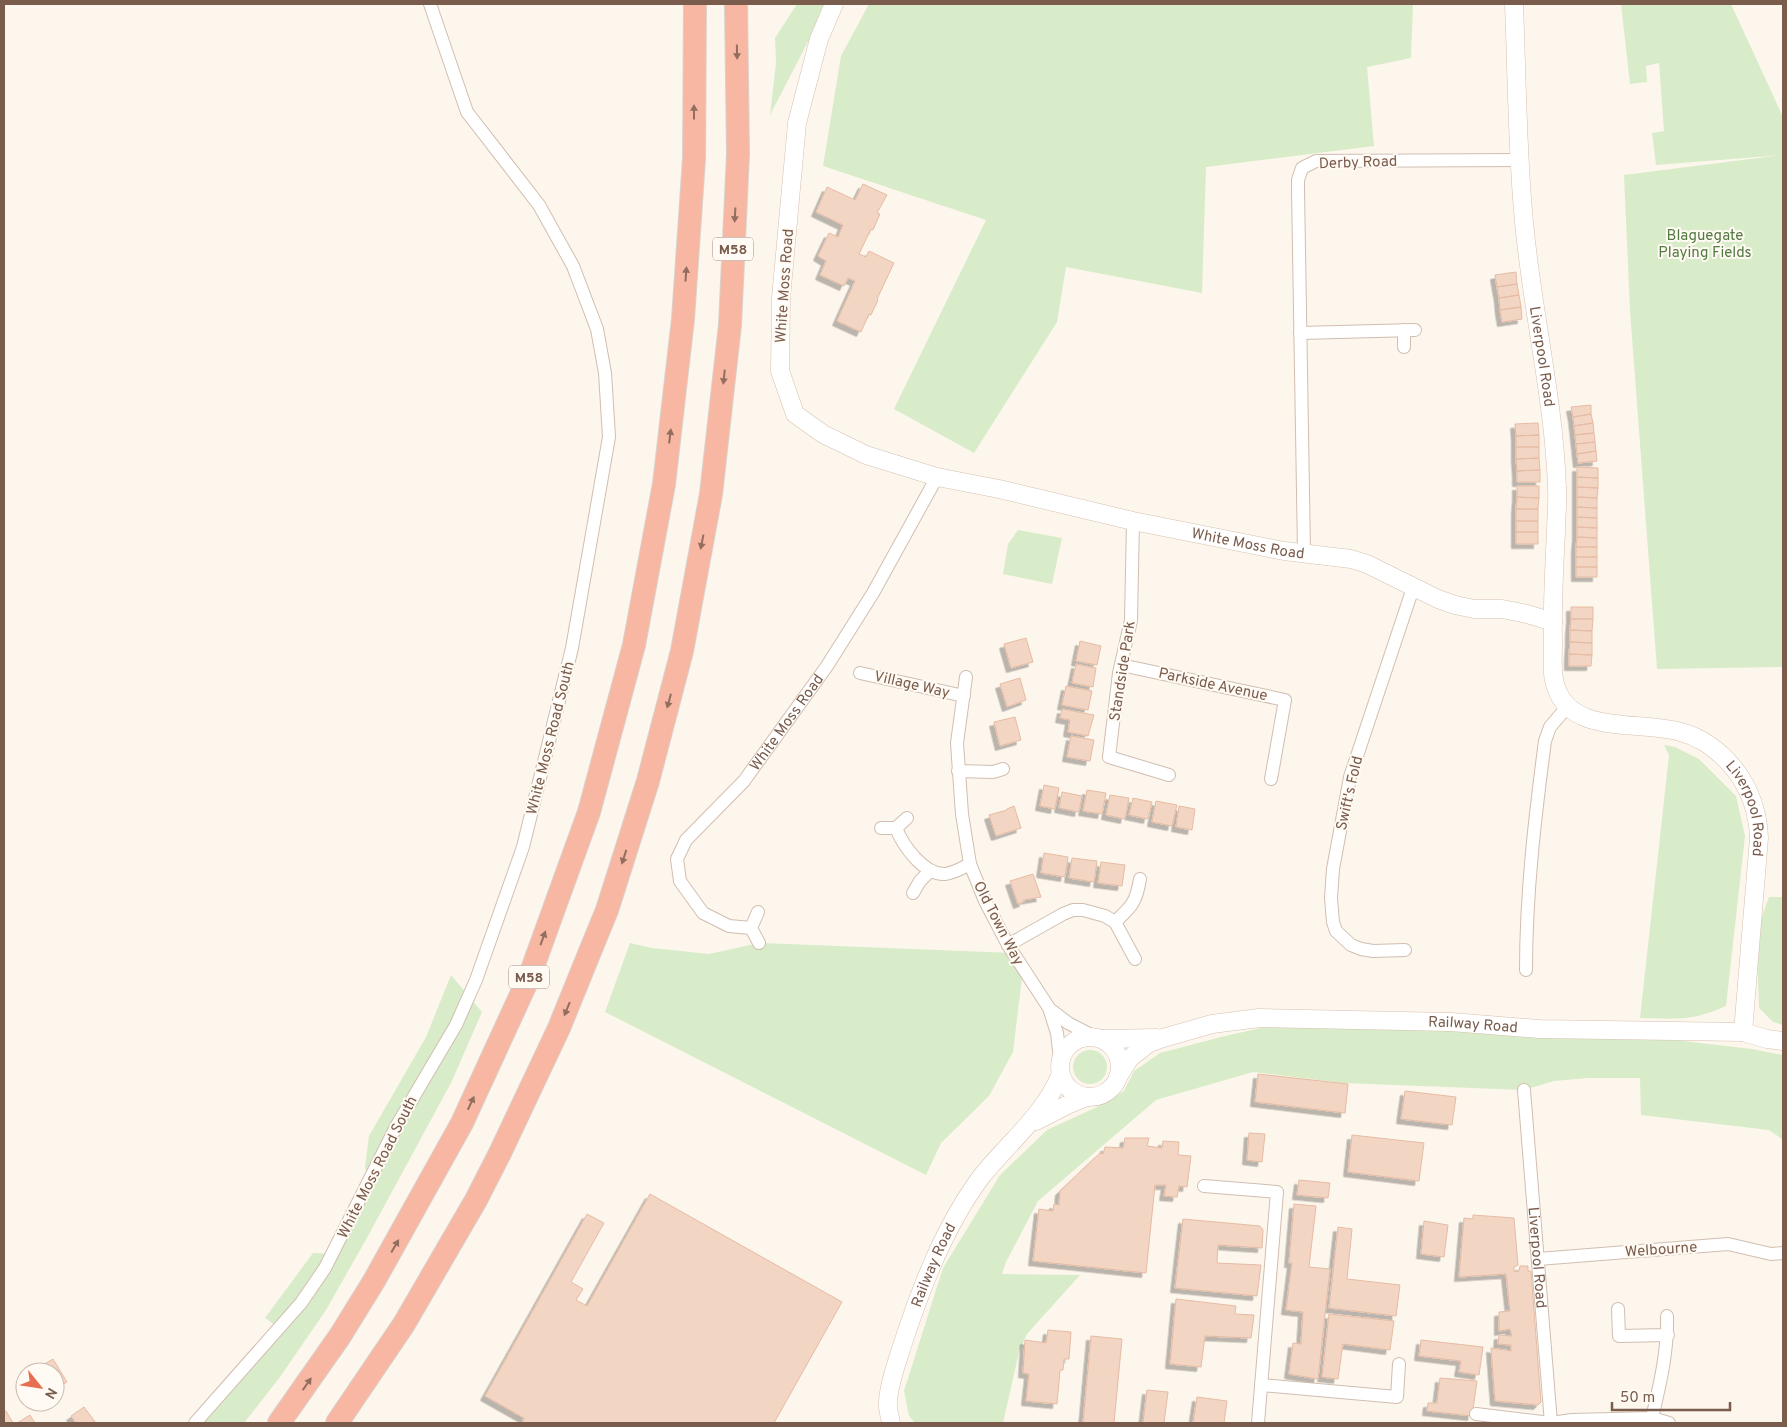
<svg xmlns="http://www.w3.org/2000/svg" width="1787" height="1427" font-family="Overpass,sans-serif">
  <style>
    .green { fill: #d8ecc9 }
    .building { fill: #f3d5c3; stroke: #e6bba3; filter: url(#shadow) }
    .lines { fill: none; stroke-linecap: round; stroke-linejoin: round }
    .street-casing { stroke: #d1beb0; stroke-width: 14 }
    .secondary-casing { stroke: #d6c0b0; stroke-width: 19 }
    .highway-casing { stroke: #dad1cd; stroke-width: 24 }
    .street { stroke: #fff; stroke-width: 12 }
    .secondary { stroke: #fff; stroke-width: 18 }
    .highway { stroke: #f7b7a3; stroke-width: 22 }
    .oneway { fill: #936e5e }
    .labels { text-anchor: middle; stroke-width: 4; stroke-linejoin: round; paint-order: stroke }
    .shield { fill: #fffaf3; stroke: #a28b7f; stroke-width: 1 }
    .shield-label { font-size: 14px; font-weight: bold; fill: #7a5c4d }
    .street-label { font-size: 15px; fill: #7a5c4d; stroke: #fffaf3 }
    .park-label { font-size: 15px; fill: #537a41; stroke: #fffaf3 }
  </style>
  <defs>
    <filter id="shadow"><feDropShadow dx="-4.5" dy="4.5" stdDeviation="0" flood-color="#0004"/></filter>
  </defs>
  <rect width="100%" height="100%" fill="#fdf6ec"/>
  <path class="green" d="M 797,4 L 824,4 L 811,36 L 770,115 L 776,63 L 775,38 Z
    M 869,4 L 1413,4 L 1411,58 L 1367,67 L 1374,146 L 1206,167 L 1202,293 L 1066,267 L 1057,322 L 974,453 L 894,409 L 986,220 L 823,166 L 841,56 Z
    M 1621,4 L 1731,4 L 1783,117 L 1783,667 L 1657,669 L 1630,311 L 1624,175 L 1782,155 L 1656,165 L 1652,133 L 1664,131 L 1659,63 L 1646,66 L 1647,82 L 1630,84 Z
    M 1018,530 L 1062,538 L 1052,584 L 1003,574 L 1008,544 Z
    M 1664,745 L 1675,747 L 1699,759 L 1736,796 L 1745,836 L 1726,1006 C 1694,1021 1675,1019 1640,1018 L 1669,755 Z
    M 1769,897 L 1783,897 L 1783,1025 L 1773,1022 L 1759,1008 L 1757,952 L 1761,919 Z
    M 630,943 L 652,948 L 709,954 L 759,943 L 1013,953 L 1023,969 L 1013,1052 L 989,1096 L 941,1143 L 926,1175 L 605,1012 Z
    M 451,975 L 482,1012 L 452,1081 L 368,1236 L 326,1310 L 280,1377 L 244,1423 L 195,1423 L 275,1325 L 265,1318 L 313,1253 L 336,1254 L 371,1187 L 365,1167 L 369,1136 L 426,1037 Z
    M 1279,1024 L 1639,1036 L 1752,1049 L 1783,1055 L 1783,1140 L 1769,1130 L 1641,1115 L 1640,1078 L 1588,1078 L 1554,1081 L 1524,1090 L 1343,1083 L 1253,1072 L 1156,1100 L 1038,1201 L 1006,1262 L 1002,1274 L 1080,1275 L 1027,1334 L 1019,1352 L 1003,1423 L 915,1423 L 909,1416 L 904,1391 L 943,1268 L 1000,1175 L 1047,1130 L 1097,1107 L 1124,1091 L 1134,1071 L 1160,1053 L 1225,1036 Z
    M1073 1067a17 17 0 1 1 34 0a17 17 0 1 1-34 0Z"/>
  <path class="building" d="M 863,184 L 887,195 L 877,213 L 880,214 L 873,230 L 871,229 L 859,254 L 866,257 L 869,251 L 894,263 L 877,299 L 878,300 L 871,315 L 869,314 L 861,332 L 837,321 L 855,281 L 848,278 L 844,286 L 820,275 L 826,261 L 818,256 L 829,233 L 838,237 L 843,225 L 816,212 L 827,187 L 855,200 Z
    M 1516,272 L 1517,284 L 1497,287 L 1495,275 Z
    M 1517,284 L 1519,295 L 1499,298 L 1497,287 Z
    M 1519,295 L 1521,307 L 1500,310 L 1499,298 Z
    M 1521,307 L 1522,319 L 1502,322 L 1500,310 Z
    M 1591,405 L 1591,414 L 1573,417 L 1571,407 Z
    M 1591,414 L 1593,423 L 1574,426 L 1573,417 Z
    M 1538,423 L 1539,435 L 1516,436 L 1515,424 Z
    M 1593,423 L 1594,433 L 1575,435 L 1574,426 Z
    M 1594,433 L 1595,442 L 1576,444 L 1575,435 Z
    M 1539,435 L 1539,447 L 1516,447 L 1516,436 Z
    M 1595,442 L 1596,451 L 1577,454 L 1576,444 Z
    M 1516,447 L 1539,447 L 1539,458 L 1516,459 Z
    M 1596,451 L 1597,461 L 1578,463 L 1577,454 Z
    M 1539,458 L 1540,470 L 1517,471 L 1516,459 Z
    M 1577,467 L 1598,468 L 1598,478 L 1577,477 Z
    M 1540,470 L 1540,482 L 1517,482 L 1517,471 Z
    M 1577,477 L 1598,478 L 1598,488 L 1577,487 Z
    M 1517,486 L 1539,486 L 1539,498 L 1517,497 Z
    M 1577,487 L 1598,488 L 1597,498 L 1577,497 Z
    M 1517,497 L 1539,498 L 1538,509 L 1516,509 Z
    M 1577,497 L 1597,498 L 1597,508 L 1577,507 Z
    M 1577,507 L 1597,508 L 1597,518 L 1577,517 Z
    M 1516,509 L 1538,509 L 1538,521 L 1516,521 Z
    M 1577,517 L 1597,518 L 1597,528 L 1577,527 Z
    M 1516,521 L 1538,521 L 1538,532 L 1516,532 Z
    M 1577,527 L 1597,528 L 1597,538 L 1577,537 Z
    M 1516,532 L 1538,532 L 1538,544 L 1516,544 Z
    M 1577,537 L 1597,538 L 1597,547 L 1576,547 Z
    M 1576,547 L 1597,547 L 1597,557 L 1576,557 Z
    M 1576,557 L 1597,557 L 1597,567 L 1576,567 Z
    M 1576,567 L 1597,567 L 1597,577 L 1576,577 Z
    M 1571,607 L 1593,607 L 1593,619 L 1571,619 Z
    M 1571,619 L 1593,619 L 1592,631 L 1570,630 Z
    M 1570,630 L 1592,631 L 1592,643 L 1570,642 Z
    M 1026,638 L 1033,662 L 1011,668 L 1004,644 Z
    M 1080,641 L 1101,646 L 1097,665 L 1076,661 Z
    M 1570,642 L 1592,643 L 1592,655 L 1569,654 Z
    M 1569,654 L 1592,655 L 1591,666 L 1569,666 Z
    M 1076,664 L 1096,668 L 1093,687 L 1072,683 Z
    M 1020,678 L 1026,700 L 1007,707 L 1000,684 Z
    M 1066,686 L 1092,691 L 1088,710 L 1062,705 Z
    M 1062,709 L 1094,715 L 1088,736 L 1068,732 L 1070,720 L 1060,718 Z
    M 1015,717 L 1021,740 L 1000,746 L 994,722 Z
    M 1071,736 L 1094,740 L 1090,761 L 1067,757 Z
    M 1044,785 L 1059,788 L 1055,809 L 1040,806 Z
    M 1087,790 L 1106,793 L 1102,814 L 1083,811 Z
    M 1062,792 L 1082,796 L 1079,812 L 1059,808 Z
    M 1110,795 L 1129,798 L 1125,819 L 1106,815 Z
    M 1133,798 L 1152,802 L 1148,819 L 1129,815 Z
    M 1156,801 L 1177,805 L 1172,826 L 1152,822 Z
    M 1014,806 L 1021,828 L 996,836 L 989,815 L 1007,810 L 1007,809 Z
    M 1179,806 L 1195,809 L 1192,830 L 1176,827 Z
    M 1044,853 L 1068,857 L 1065,877 L 1041,873 Z
    M 1072,858 L 1097,861 L 1094,882 L 1069,878 Z
    M 1101,862 L 1125,865 L 1122,886 L 1098,883 Z
    M 1033,874 L 1041,897 L 1023,900 L 1024,902 L 1018,904 L 1010,881 Z
    M 1258,1074 L 1348,1084 L 1345,1113 L 1255,1102 Z
    M 1405,1091 L 1456,1097 L 1452,1125 L 1401,1119 Z
    M 1249,1133 L 1265,1134 L 1262,1162 L 1247,1160 Z
    M 1352,1135 L 1424,1143 L 1419,1181 L 1348,1172 Z
    M 1125,1138 L 1149,1138 L 1147,1146 L 1162,1148 L 1163,1141 L 1179,1142 L 1178,1155 L 1191,1156 L 1187,1187 L 1179,1186 L 1177,1197 L 1164,1196 L 1166,1185 L 1155,1185 L 1146,1273 L 1033,1261 L 1039,1209 L 1053,1211 L 1054,1204 L 1059,1205 L 1060,1191 L 1100,1153 L 1103,1154 L 1105,1147 L 1123,1148 Z
    M 1299,1180 L 1330,1183 L 1328,1198 L 1297,1195 Z
    M 650,1194 L 842,1302 L 774,1423 L 522,1423 L 524,1418 L 485,1396 L 587,1214 L 604,1223 L 571,1282 L 583,1289 L 576,1300 L 587,1306 Z
    M 1294,1204 L 1316,1206 L 1309,1267 L 1330,1269 L 1318,1379 L 1289,1374 L 1293,1343 L 1301,1344 L 1303,1312 L 1286,1310 L 1292,1263 L 1289,1263 Z
    M 1473,1215 L 1514,1218 L 1518,1265 L 1514,1267 L 1514,1272 L 1519,1271 L 1520,1266 L 1528,1266 L 1528,1271 L 1531,1271 L 1541,1402 L 1538,1405 L 1495,1401 L 1491,1348 L 1511,1351 L 1511,1345 L 1498,1344 L 1499,1335 L 1512,1336 L 1510,1329 L 1499,1331 L 1499,1312 L 1510,1311 L 1506,1274 L 1459,1277 L 1464,1218 L 1473,1219 Z
    M 1183,1219 L 1260,1226 L 1263,1230 L 1262,1248 L 1218,1245 L 1217,1263 L 1261,1265 L 1257,1296 L 1175,1288 Z
    M 1424,1221 L 1448,1225 L 1444,1257 L 1421,1254 Z
    M 1338,1227 L 1352,1229 L 1347,1279 L 1400,1285 L 1396,1316 L 1329,1308 Z
    M 1176,1299 L 1236,1306 L 1235,1314 L 1254,1315 L 1251,1338 L 1205,1336 L 1201,1367 L 1170,1364 Z
    M 1329,1314 L 1394,1321 L 1390,1350 L 1343,1344 L 1338,1379 L 1322,1377 Z
    M 1048,1330 L 1071,1332 L 1069,1359 L 1064,1359 L 1063,1370 L 1060,1370 L 1057,1404 L 1026,1401 L 1029,1374 L 1023,1373 L 1025,1340 L 1046,1343 Z
    M 1091,1336 L 1122,1339 L 1114,1423 L 1083,1423 Z
    M 1421,1340 L 1483,1347 L 1479,1375 L 1459,1372 L 1461,1361 L 1419,1356 Z
    M 53,1359 L 67,1382 L 55,1389 L 55,1372 L 31,1372 Z
    M 1440,1378 L 1477,1381 L 1472,1416 L 1427,1411 L 1428,1403 L 1437,1403 Z
    M 1147,1390 L 1168,1392 L 1164,1423 L 1143,1423 Z
    M 1197,1397 L 1227,1401 L 1224,1423 L 1193,1423 Z
    M 84,1407 L 96,1423 L 76,1423 L 71,1416 Z
    M 6,1411 L 13,1423 L 4,1423 L 4,1412 Z
    M 30,1415 L 35,1423 L 17,1423 Z"/>
  <g class="lines">
    <defs>
      <g id="street">
        <path d="M 1300,333 L 1415,330"/>
        <path d="M 1404,347 L 1404,330"/>
        <path d="M 1133,521 L 1131,620 L 1119,673 L 1109,757 L 1169,775"/>
        <path d="M 1304,552 L 1298,189 L 1298,180 L 1302,168 L 1316,161 L 1520,160"/>
        <path d="M 1121,665 L 1285,700 L 1271,779"/>
        <path d="M 860,673 L 964,696"/>
        <path d="M 966,677 L 957,743 L 962,814 L 970,864 L 985,901 L 1008,945 L 1049,1008 L 1057,1033 L 1060,1059"/>
        <path d="M 958,771 L 993,772 L 1003,769"/>
        <path d="M 907,818 L 896,828 C 903,846 924,875 945,874 C 954,873 962,868 970,864"/>
        <path d="M 881,828 L 896,828"/>
        <path d="M 913,893 L 920,881 L 930,871"/>
        <path d="M 758,912 L 751,928 L 759,943"/>
        <path d="M 1115,922 C 1132,906 1136,903 1140,879"/>
        <path id="s1" d="M 751,928 L 729,926 L 703,913 L 680,881 L 677,859 L 686,840 L 744,781 L 827,666 L 873,593 L 937,477"/>
        <path d="M 1008,945 L 1063,914 L 1073,910 L 1083,910 L 1105,916 L 1115,922 L 1135,959"/>
        <path d="M 1405,950 L 1373,951 L 1361,949 L 1351,945 L 1336,931 L 1333,922 L 1331,898 L 1333,869 L 1350,777 L 1413,588"/>
        <path d="M 1526,970 C 1526,893 1535,817 1545,741 L 1550,727 L 1567,707"/>
        <path d="M 1051,1010 L 1068,1023 L 1093,1036"/>
        <path id="s2" d="M 1524,1090 L 1551,1423"/>
        <path d="M 1204,1186 L 1277,1192 L 1258,1423"/>
        <path d="M 1538,1259 L 1728,1244 L 1771,1254 L 1783,1253"/>
        <path d="M 1618,1309 L 1619,1336 L 1668,1335"/>
        <path d="M 1261,1385 L 1397,1397 L 1399,1364"/>
        <path d="M 1476,1414 L 1551,1423 L 1572,1420 L 1652,1418 C 1660,1384 1668,1351 1667,1316"/>
        <path d="M 1652,1418 L 1669,1423"/>
        <path d="M 195,1423 L 301,1303 L 325,1268 L 397,1125 L 456,1025 L 476,980 L 523,847 L 572,648 L 609,437 L 605,373 L 597,329 L 573,266 L 539,205 L 467,112 L 430,4"/>
      </g>
      <g id="secondary">
        <path id="s3" d="M 834,4 L 819,39 L 797,123 L 781,298 L 780,371 L 795,414 L 823,434 L 866,455 L 937,477 L 999,489 L 1133,521 L 1284,551 L 1351,559 L 1367,564 L 1438,599 L 1455,605 L 1474,609 L 1502,609 L 1527,614 L 1553,622"/>
        <path id="s4" d="M 1514,4 C 1517,77 1517,150 1524,222 C 1532,311 1554,399 1557,488 C 1558,503 1556,517 1556,532 C 1554,569 1552,606 1553,644 C 1553,658 1551,674 1556,687 C 1571,736 1642,720 1681,732 C 1703,738 1722,753 1736,771 C 1751,791 1758,813 1759,838 L 1743,1032"/>
        <circle cx="1090" cy="1067" r="30"/>
        <path d="M 1103,1039 L 1157,1038"/>
        <path id="s5" d="M 1118,1077 L 1130,1058 L 1149,1043 L 1163,1038 L 1212,1024 L 1259,1018 L 1451,1022 L 1539,1029 L 1743,1032 L 1767,1039 L 1783,1041"/>
        <path d="M 1036,1121 L 1067,1105 L 1087,1097"/>
        <path id="s6" d="M 891,1423 C 890,1416 887,1408 888,1401 C 889,1384 896,1365 901,1349 C 920,1290 944,1227 981,1177 C 1008,1143 1043,1116 1060,1076"/>
      </g>
      <path id="highway" d="M 279,1423 L 340,1336 L 374,1281 L 462,1123 L 530,975 L 589,812 L 634,645 L 664,484 L 683,319 L 694,159 L 695,4
        M 337,1423 L 404,1324 L 476,1200 L 500,1153 L 559,1028 L 587,959 L 607,910 L 648,781 L 682,651 L 711,494 L 730,325 L 738,154 L 736,4"/>
    </defs>
    <use href="#street" class="street-casing"/>
    <use href="#secondary" class="secondary-casing"/>
    <use href="#highway" class="highway-casing"/>
    <use href="#street" class="street"/>
    <use href="#secondary" class="secondary"/>
    <use href="#highway" class="highway"/>
  </g>
  <defs><path id="oneway-solid" d="M-6-.8H1V-3.2L6.5 0L1 3.2V.8H-6Z" transform="scale(1.25)"/></defs>
  <g class="oneway">
    <use href="#oneway-solid" transform="translate(737 52) rotate(89)"/>
    <use href="#oneway-solid" transform="translate(694 112) rotate(-90)"/>
    <use href="#oneway-solid" transform="translate(735 215) rotate(93)"/>
    <use href="#oneway-solid" transform="translate(686 274) rotate(-86)"/>
    <use href="#oneway-solid" transform="translate(724 377) rotate(96)"/>
    <use href="#oneway-solid" transform="translate(670 436) rotate(-83)"/>
    <use href="#oneway-solid" transform="translate(702 542) rotate(101)"/>
    <use href="#oneway-solid" transform="translate(669 701) rotate(105)"/>
    <use href="#oneway-solid" transform="translate(624 857) rotate(108)"/>
    <use href="#oneway-solid" transform="translate(543 938) rotate(-70)"/>
    <use href="#oneway-solid" transform="translate(567 1009) rotate(112)"/>
    <use href="#oneway-solid" transform="translate(471 1103) rotate(-65)"/>
    <use href="#oneway-solid" transform="translate(395 1246) rotate(-60)"/>
    <use href="#oneway-solid" transform="translate(307 1384) rotate(-55)"/>
  </g>
  <g class="labels">
    <g class="shield">
      <rect x="713" y="237.5" width="40" height="23" rx="4"/>
      <rect x="509" y="965.5" width="40" height="23" rx="4"/>
    </g>
    <g class="shield-label">
      <text x="733" y="254">M58</text>
      <text x="529" y="982">M58</text>
    </g>
    <g class="street-label">
      <text transform="translate(1358 162) rotate(-2)" y="5">Derby Road</text>
      <text transform="translate(784 286) rotate(-86)" y="5">White Moss Road</text>
      <text dy="5" stroke="none"><textPath href="#s4" startOffset="354">Liverpool Road</textPath></text>
      <text dy="5" stroke="none"><textPath href="#s3" startOffset="894">White Moss Road</textPath></text>
      <text transform="translate(1122 671) rotate(-81)" y="5">Standside Park</text>
      <text transform="translate(912 684) rotate(13)" y="5">Village Way</text>
      <text transform="translate(1213 684) rotate(12)" y="5">Parkside Avenue</text>
      <text dy="5" stroke="none"><textPath href="#s1" startOffset="289">White Moss Road</textPath></text>
      <text transform="translate(550 738) rotate(-76)" y="5">White Moss Road South</text>
      <text transform="translate(1349 793) rotate(-77)" y="5">Swift's Fold</text>
      <text dy="5" stroke="none"><textPath href="#s4" startOffset="935">Liverpool Road</textPath></text>
      <text transform="translate(999 923) rotate(63)" y="5">Old Town Way</text>
      <text dy="5" stroke="none"><textPath href="#s5" startOffset="374">Railway Road</textPath></text>
      <text transform="translate(377 1167) rotate(-63)" y="5">White Moss Road South</text>
      <text transform="translate(1661 1249) rotate(-4)" y="5">Welbourne</text>
      <text dy="5" stroke="none"><textPath href="#s2" startOffset="168">Liverpool Road</textPath></text>
      <text dy="5" stroke="none"><textPath href="#s6" startOffset="166">Railway Road</textPath></text>
    </g>
    <g class="park-label">
      <text x="1705" y="240">Blaguegate<tspan x="1705" dy="17">Playing Fields</tspan></text>
    </g>
  </g>
  <rect width="1787" height="1427" fill="none" stroke="#7a5c4d" stroke-width="10"/>
  <g transform="translate(40 1387) rotate(120)"><circle r="24" fill="#fffaf3" stroke="#cabbb1"/>
  <path d="M0-4L9 19L0 12L-9 19Z" fill="#e76f51"/>
  <text y="-8" font-size="14" font-weight="bold" text-anchor="middle" fill="#7a5c4d">N</text>
  </g>
  <path d="M1612 1402v8h118v-8" fill="none" stroke="#7a5c4d" stroke-width="2.5"/>
  <text x="1620" y="1402" font-size="15" fill="#7a5c4d" stroke="#fffaf3" stroke-width="4" paint-order="stroke">50 m</text>
</svg>
